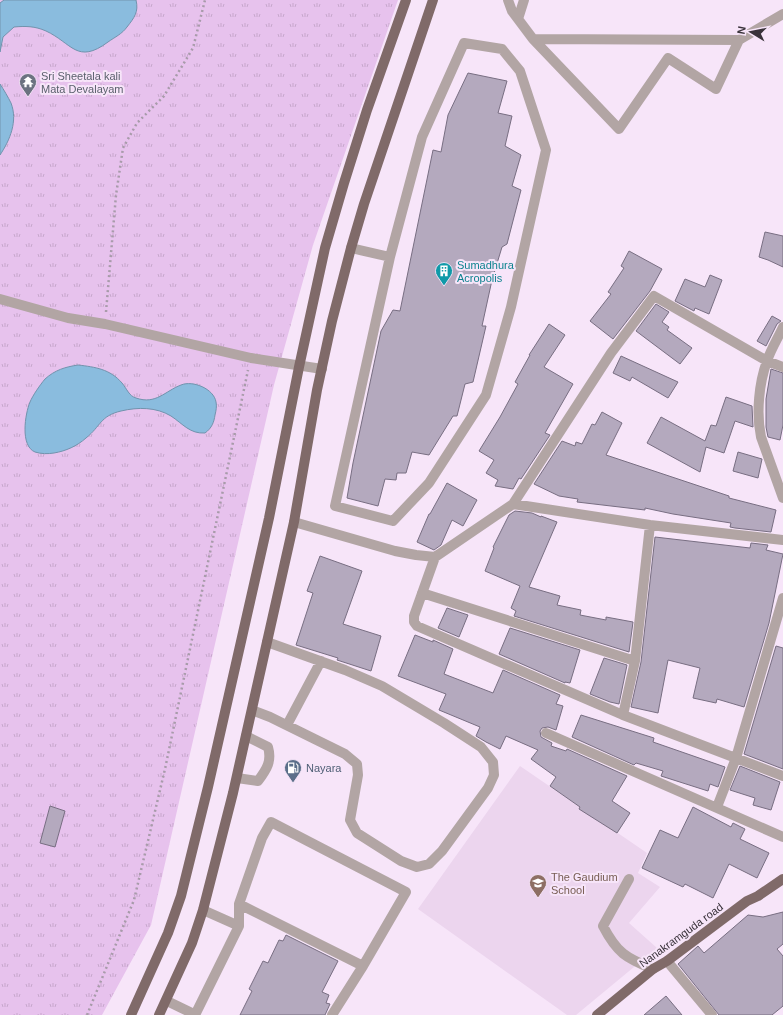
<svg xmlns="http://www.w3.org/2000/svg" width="783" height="1015" font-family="Arial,sans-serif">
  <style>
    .built { fill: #ecd5ee }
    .grass { fill: url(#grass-tufts) }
    .water { fill: #8abcde; stroke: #7293ad }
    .building { fill: #b4a9be; stroke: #786e82 }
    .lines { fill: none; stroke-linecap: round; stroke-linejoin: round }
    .path { stroke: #a89baa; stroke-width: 2.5; stroke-dasharray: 2 3; stroke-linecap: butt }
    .minor { stroke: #b2a5a4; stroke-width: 10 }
    .major { stroke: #806a69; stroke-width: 10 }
    .labels { text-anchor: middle; stroke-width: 4; stroke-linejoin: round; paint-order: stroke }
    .worship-label { font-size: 11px; fill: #5b616d; stroke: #f7e5f9; text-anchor: start }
    .culture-label { font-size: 11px; fill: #0d838f; stroke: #f7e5f9; text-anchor: start }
    .service-label { font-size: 11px; fill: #4e5e75; stroke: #f7e5f9; text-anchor: start }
    .education-label { font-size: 11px; fill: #785e54; stroke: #f7e5f9; text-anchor: start }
    .street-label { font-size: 11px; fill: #39323a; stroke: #f7e5f9 }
  </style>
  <defs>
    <pattern id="grass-tufts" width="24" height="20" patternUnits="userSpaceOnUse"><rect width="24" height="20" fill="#e7c2ed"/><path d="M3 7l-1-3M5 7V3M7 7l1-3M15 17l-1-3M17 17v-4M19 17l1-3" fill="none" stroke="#c7a7cc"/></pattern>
  </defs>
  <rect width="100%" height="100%" fill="#f7e5f9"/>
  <path class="built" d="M 520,766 L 647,853 L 638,873 L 660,887 L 629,923 L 657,948 L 576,1015 L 567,1015 L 418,909 Z"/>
  <path class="grass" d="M 0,0 L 398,0 L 313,245 L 274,385 L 151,925 L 102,1015 L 0,1015 Z"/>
  <path class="water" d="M 4,0 L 136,0 C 139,12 134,18 127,27 C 122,34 115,37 108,42 C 77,65 72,43 46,31 C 35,26 25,26 14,27 L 3,37 L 0,52 L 0,3 Z
    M 0,84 C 4,90 8,97 11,103 C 18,121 10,140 0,155 Z
    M 78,365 C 95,367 110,369 122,383 C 127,389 129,396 136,398 C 156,405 165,391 181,385 C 193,380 214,389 216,402 C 217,406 216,411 215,415 C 214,422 212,428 205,433 C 190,434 183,424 171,416 C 156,407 138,407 121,411 C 100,416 101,426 86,438 C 77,446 66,451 54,453 C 48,454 41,454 35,452 C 20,446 25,414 30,402 C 33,395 40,385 45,379 C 55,370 65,367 78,365 Z"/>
  <path class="building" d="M 468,73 L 507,81 L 498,113 L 512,116 L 505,146 L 521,155 L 512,186 L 521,190 L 507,244 L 502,247 L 492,280 L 482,326 L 486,326 L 473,382 L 465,384 L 457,416 L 453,416 L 429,455 L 412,452 L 406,473 L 397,473 L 396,480 L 385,479 L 378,506 L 347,498 L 353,463 L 381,331 L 393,310 L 400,311 L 433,150 L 441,152 L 448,115 Z
    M 765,232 L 783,236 L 783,267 L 768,260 L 759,257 Z
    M 629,251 L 662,269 L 650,291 L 613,339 L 590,321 L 611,294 L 608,292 L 624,268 L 621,266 Z
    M 710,275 L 722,280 L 709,314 L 695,308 L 694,311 L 675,301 L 685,279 L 705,287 Z
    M 656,304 L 669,312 L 662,322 L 669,327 L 667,330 L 692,348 L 680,364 L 636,331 Z
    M 772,316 L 781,321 L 777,324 L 766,346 L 757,341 Z
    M 549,324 L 565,335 L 544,367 L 573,384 L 545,433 L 550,435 L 521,479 L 519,478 L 513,489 L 495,486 L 498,480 L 486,473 L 494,460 L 479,451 L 500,417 L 518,384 L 515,382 L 530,355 L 529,355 Z
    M 621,356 L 678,382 L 668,398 L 632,377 L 630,381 L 613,373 Z
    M 771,369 L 783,373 L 783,425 L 780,440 L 768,437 L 766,427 L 766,399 Z
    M 726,397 L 752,406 L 753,427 L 735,421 L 724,453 L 706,447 L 700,472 L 647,443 L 661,417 L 705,441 L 711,425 L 716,426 Z
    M 602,412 L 622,423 L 606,455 L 729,496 L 729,498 L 776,510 L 771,532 L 735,528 L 730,527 L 731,523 L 673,514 L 645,508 L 645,510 L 577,502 L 578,499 L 559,496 L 534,484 L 562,441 L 575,446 L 576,442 L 582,444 L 592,424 L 595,425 Z
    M 738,452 L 762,459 L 758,478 L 733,471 Z
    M 447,483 L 477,500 L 463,526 L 452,520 L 441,545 L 434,550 L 417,542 L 429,514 L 430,514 Z
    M 515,511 L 532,513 L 541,517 L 541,516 L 557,522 L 529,587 L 560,596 L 557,605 L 581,610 L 580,615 L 606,620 L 606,617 L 633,622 L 629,652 L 514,616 L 516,611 L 511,608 L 520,586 L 485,571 L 494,548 L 493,547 L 509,515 Z
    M 655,537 L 750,548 L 751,543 L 768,545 L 766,550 L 783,554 L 769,623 L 744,707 L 717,699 L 716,703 L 693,698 L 700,668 L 668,660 L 658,713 L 631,707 L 641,662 Z
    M 320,556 L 362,571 L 343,624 L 381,636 L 371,671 L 337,660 L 338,658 L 296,645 L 313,593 L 307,591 Z
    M 447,608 L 468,615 L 459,637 L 438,628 Z
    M 510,628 L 580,650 L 570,683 L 565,682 L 565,683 L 499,654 Z
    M 415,635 L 433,642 L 433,640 L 453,649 L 444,674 L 493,693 L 503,670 L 560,695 L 556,704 L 563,706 L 556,730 L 548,727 L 542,728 L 540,731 L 541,737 L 552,743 L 551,746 L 566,751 L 567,749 L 627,776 L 612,801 L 630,813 L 617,833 L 579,809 L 580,807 L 550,786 L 556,777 L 531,759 L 538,750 L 506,736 L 500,749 L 486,742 L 476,736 L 480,727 L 439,710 L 446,694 L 398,676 Z
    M 776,646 L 783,648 L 783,769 L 744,754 Z
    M 604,658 L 627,665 L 619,704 L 610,702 L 590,694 Z
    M 581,715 L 654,738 L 653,742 L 725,767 L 718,787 L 710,784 L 708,791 L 661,776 L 663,771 L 636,763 L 634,765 L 572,737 Z
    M 740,766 L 780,782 L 771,810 L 753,805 L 755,798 L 730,790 Z
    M 50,806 L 65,811 L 55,847 L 40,843 Z
    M 693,807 L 731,827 L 733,823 L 745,829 L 740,839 L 769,853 L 757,878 L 729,864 L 713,898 L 685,884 L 683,887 L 642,868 L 660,830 L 678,838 Z
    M 783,912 L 783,944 L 777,949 L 783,956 L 783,1006 L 772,1015 L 719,1015 L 678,964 L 698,946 L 704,953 L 748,915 L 763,917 Z
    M 286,935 L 338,961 L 322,992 L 329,995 L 326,1003 L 330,1004 L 325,1015 L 240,1015 L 252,991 L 249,989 L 263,961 L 268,963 L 279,940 L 283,941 Z
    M 666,996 L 682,1015 L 644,1015 Z"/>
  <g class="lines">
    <path class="path" d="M 106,312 L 116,195 L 123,148 L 137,123 L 164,96 L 193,48 L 205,0
      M 87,1015 L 134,900 L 165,769 L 248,370"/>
    <path class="minor" d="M 508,0 L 512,11 L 533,39 L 739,40 L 783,14
      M 518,19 L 524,0
      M 533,39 L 619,129 L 668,58 L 716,89 L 739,40
      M 464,43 L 502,49 L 520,71 L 546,150 L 511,307 L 486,395 L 429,483 L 393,521 L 335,506 L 390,257 L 422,137 Z
      M 351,248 L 390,257
      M 0,299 L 68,318 L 105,324 L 251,358 L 322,369
      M 783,327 C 778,338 771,349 767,361 C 759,383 756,413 761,437 L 783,498
      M 513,504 L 650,525 L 783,540
      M 294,522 L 395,551 L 416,555 L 435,557 L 513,504 L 611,353 L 654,296 L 767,361 L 783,367
      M 435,557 L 414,616 L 414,622 L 417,626 L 623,715 L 783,776
      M 422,593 L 635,661
      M 252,710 L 270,717 L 345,754 L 357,764 L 358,775 L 350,820 L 357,833 L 401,861 L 417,867 L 429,864 L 442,851 L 488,788 L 494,775 L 493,762 L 481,747 L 444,723 L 382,686 L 345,670 L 267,642
      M 623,715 L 635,661 L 650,525
      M 287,725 L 321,661
      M 546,733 L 783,837
      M 237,778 L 258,781 C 267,769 272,761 268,747 L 246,736
      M 717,807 L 736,758 L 783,598
      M 629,879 L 603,926 C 617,953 626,958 653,969
      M 239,904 L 262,838 L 271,822 L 406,892 L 363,966
      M 203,910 L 239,926
      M 667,961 L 712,1015
      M 167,1001 L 196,1015
      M 195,1015 L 239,926 L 239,904 L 363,966 L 332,1015"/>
    <path class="major" d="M 131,1015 L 168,933 L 181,896 L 208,787 L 269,518 L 299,367 L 325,248 L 344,183 L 367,110 L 406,0
      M 159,1015 L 192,943 L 203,910 L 233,793 L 294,522 L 317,390 L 332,321 L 351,248 L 364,204 L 433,0
      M 597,1015 L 653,969 L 667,961 L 747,901 L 758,896 L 783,879"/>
  </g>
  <defs>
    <symbol id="temple-pin" viewBox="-11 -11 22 30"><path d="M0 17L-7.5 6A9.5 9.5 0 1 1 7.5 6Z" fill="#6b7280" stroke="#f7e5f9"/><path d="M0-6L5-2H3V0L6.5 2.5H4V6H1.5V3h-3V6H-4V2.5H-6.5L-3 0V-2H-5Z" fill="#fff"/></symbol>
    <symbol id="building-pin" viewBox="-11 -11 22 30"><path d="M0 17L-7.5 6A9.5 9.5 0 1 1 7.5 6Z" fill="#0f9aa8" stroke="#f7e5f9"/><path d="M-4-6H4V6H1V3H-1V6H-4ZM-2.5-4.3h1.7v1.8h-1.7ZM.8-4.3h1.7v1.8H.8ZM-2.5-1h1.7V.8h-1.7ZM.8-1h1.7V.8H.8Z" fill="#fff"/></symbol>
    <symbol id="fuel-pin" viewBox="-11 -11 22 30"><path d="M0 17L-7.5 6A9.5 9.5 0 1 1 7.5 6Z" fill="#5c6f8a" stroke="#f7e5f9"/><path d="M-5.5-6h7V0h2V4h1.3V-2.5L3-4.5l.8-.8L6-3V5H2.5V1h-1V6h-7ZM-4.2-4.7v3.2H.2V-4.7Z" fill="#fff"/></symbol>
    <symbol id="school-pin" viewBox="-11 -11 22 30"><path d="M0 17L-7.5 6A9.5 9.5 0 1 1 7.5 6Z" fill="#8d6e63" stroke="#f7e5f9"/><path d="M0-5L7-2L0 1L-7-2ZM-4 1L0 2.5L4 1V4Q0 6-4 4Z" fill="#fff"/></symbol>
  </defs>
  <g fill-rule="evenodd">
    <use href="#temple-pin" x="18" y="72" width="20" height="27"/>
    <use href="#building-pin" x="434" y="261" width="20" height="27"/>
    <use href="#fuel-pin" x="283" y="758" width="20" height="27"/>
    <use href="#school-pin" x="528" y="873" width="20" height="27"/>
  </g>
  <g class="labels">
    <g class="worship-label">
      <text x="41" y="80">Sri Sheetala kali<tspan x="41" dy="13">Mata Devalayam</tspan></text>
    </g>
    <g class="culture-label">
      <text x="457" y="269">Sumadhura<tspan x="457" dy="13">Acropolis</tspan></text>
    </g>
    <g class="service-label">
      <text x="306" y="772">Nayara</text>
    </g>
    <g class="education-label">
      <text x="551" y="881">The Gaudium<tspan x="551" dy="13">School</tspan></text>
    </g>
    <g class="street-label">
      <text transform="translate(681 935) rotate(-36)" y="4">Nanakramguda road</text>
    </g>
  </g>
  <g transform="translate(751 32) rotate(280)" stroke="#f7e5f9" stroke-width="3" paint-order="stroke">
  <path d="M0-3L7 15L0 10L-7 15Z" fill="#39323a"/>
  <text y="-6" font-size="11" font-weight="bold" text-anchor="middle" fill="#39323a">N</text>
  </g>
</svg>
